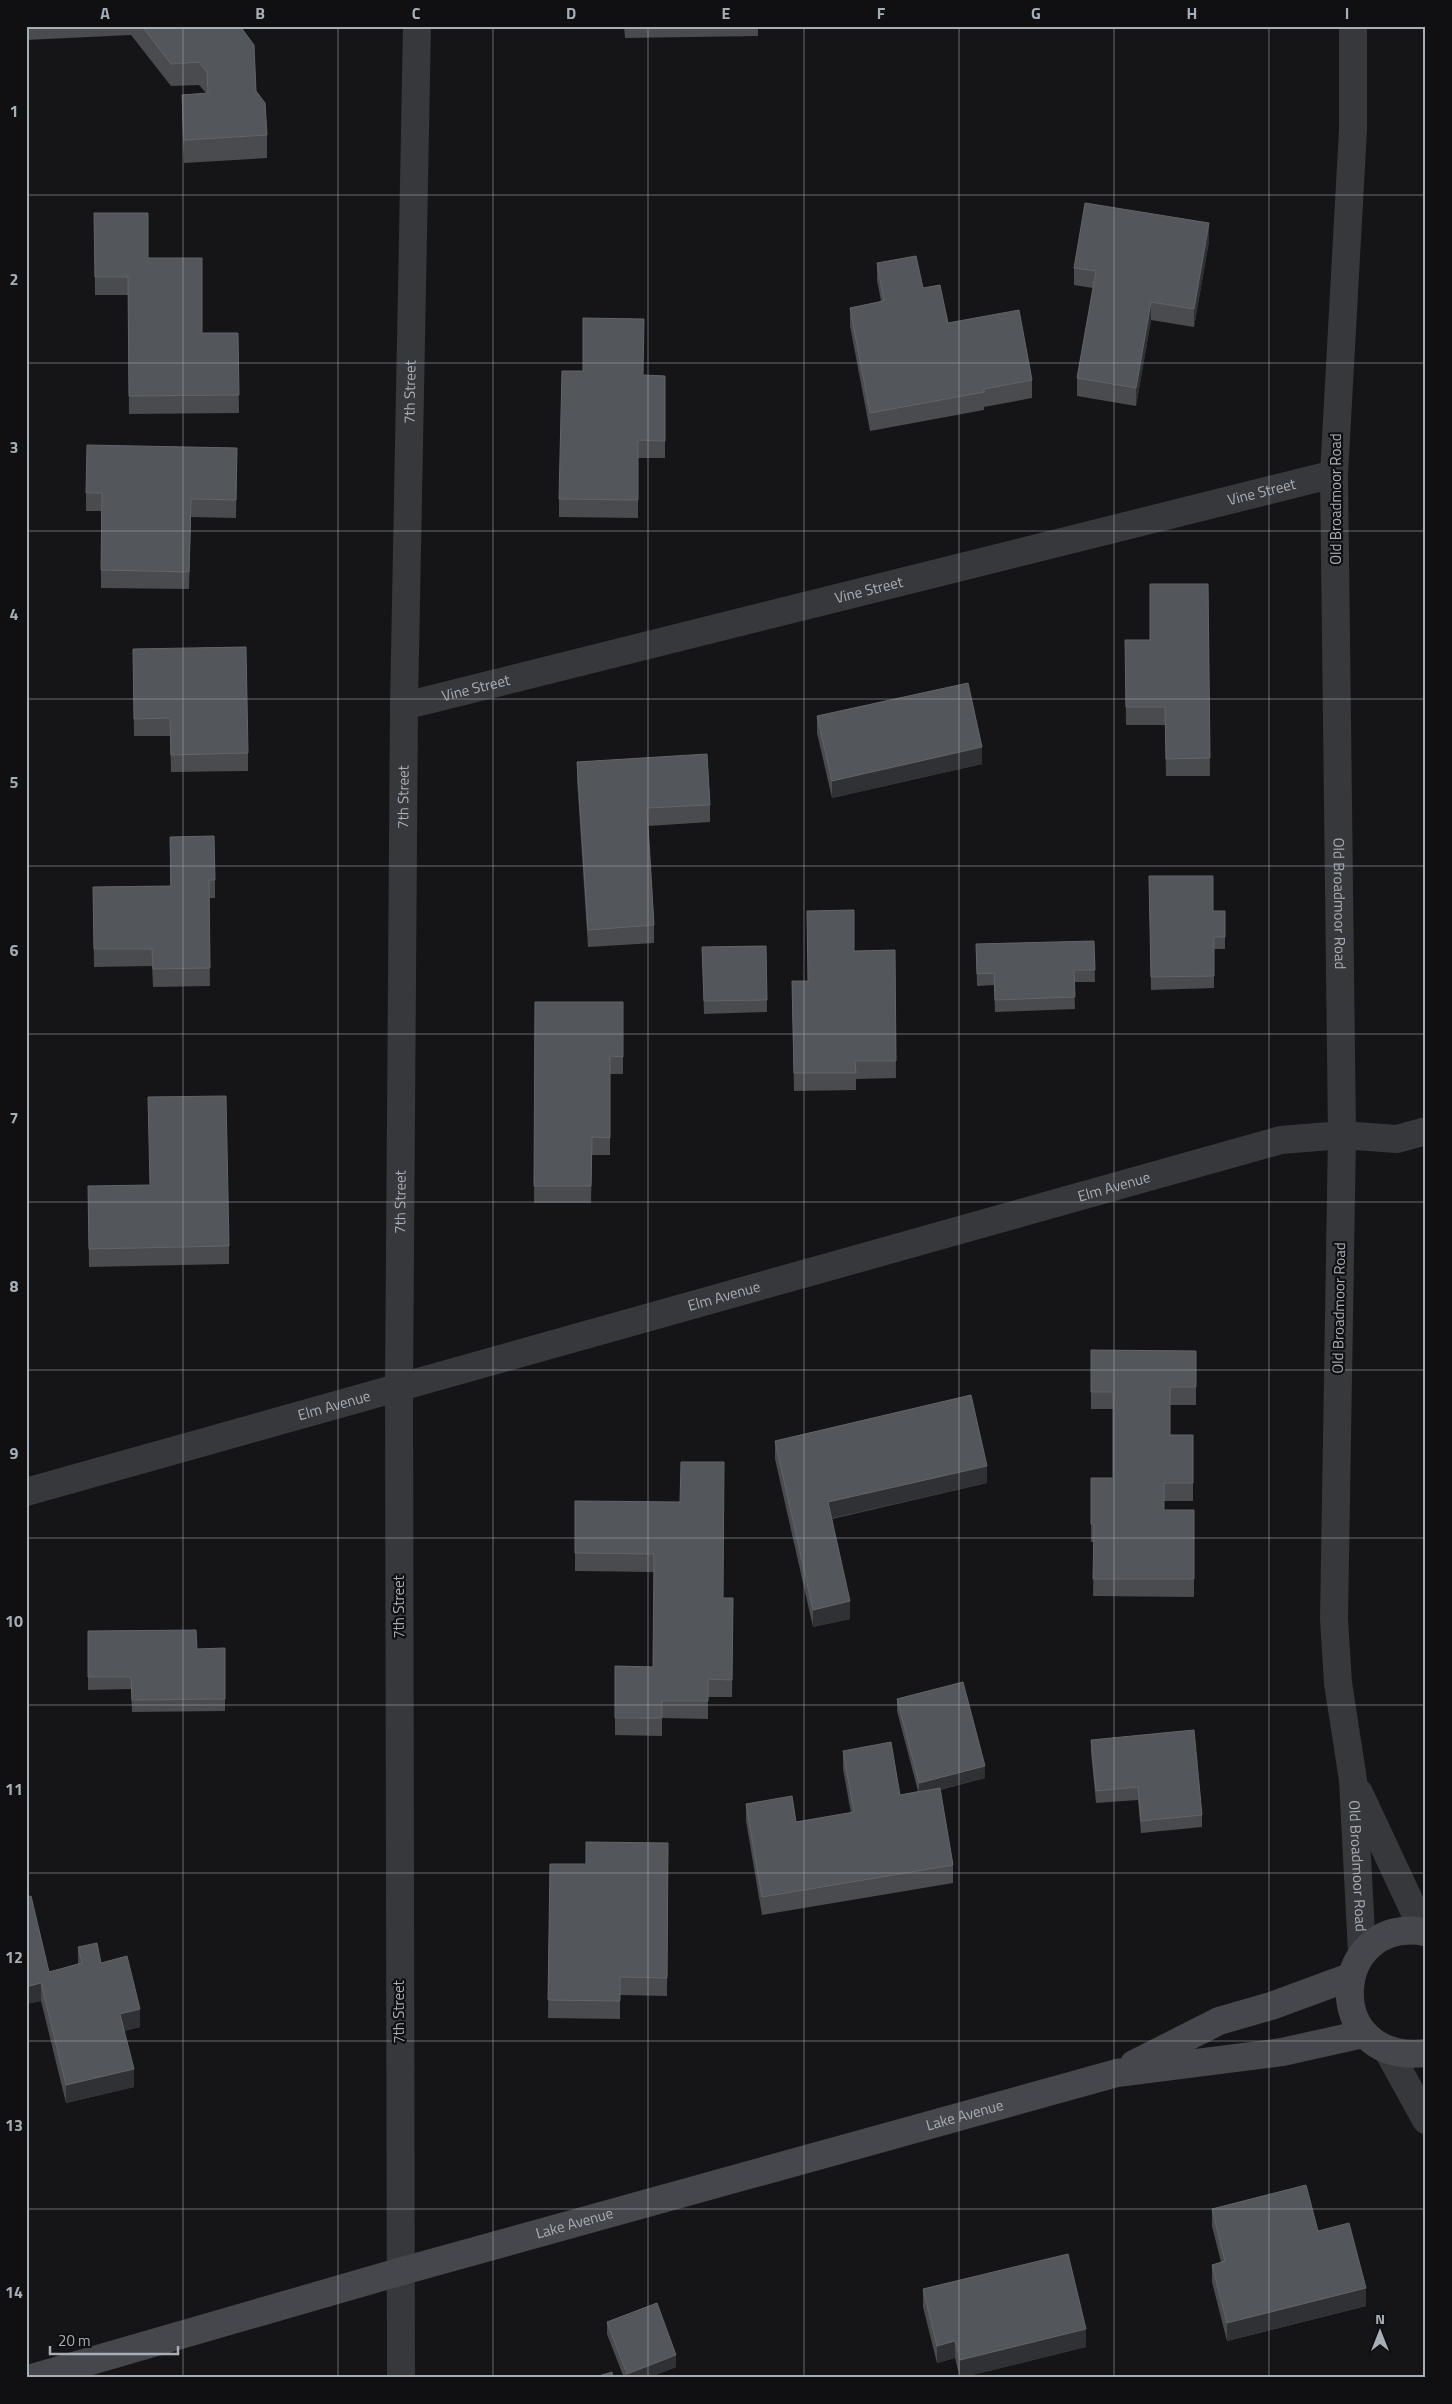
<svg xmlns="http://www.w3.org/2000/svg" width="1452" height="2404" font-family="'Titillium Web',sans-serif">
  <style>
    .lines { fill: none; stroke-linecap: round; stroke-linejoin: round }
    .minor { stroke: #36383c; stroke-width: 28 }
    .tertiary { stroke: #36383c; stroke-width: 28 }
    .secondary { stroke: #45474c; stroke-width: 28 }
    .wall { fill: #494b4f }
    .shaded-wall { fill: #303134 }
    .building { fill: #53565a; stroke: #616468 }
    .grid { fill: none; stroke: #a8aeb6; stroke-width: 1; stroke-opacity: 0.55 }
    .labels { text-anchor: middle; stroke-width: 4.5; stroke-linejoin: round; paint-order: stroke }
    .street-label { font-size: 15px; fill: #a8aeb6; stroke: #101012 }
    .neatline { fill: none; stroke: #a8aeb6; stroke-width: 2 }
    .grid-label { font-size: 16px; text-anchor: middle; font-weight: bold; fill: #a8aeb6 }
  </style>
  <rect width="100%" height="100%" fill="#151517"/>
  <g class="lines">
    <g class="minor">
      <path id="s1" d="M 404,706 L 1334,474"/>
      <path id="s2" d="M 26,1492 L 1281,1140 L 1342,1135 L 1397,1139 L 1426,1131"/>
      <path id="s3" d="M 401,2378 L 399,1388 L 404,706 L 417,26"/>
    </g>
    <g class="tertiary">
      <path id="s4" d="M 1353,26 L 1353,130 L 1334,474 L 1342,1135 L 1334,1619 L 1338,1683 L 1353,1780 L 1362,1953"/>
      <path d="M 1359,1793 L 1424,1932"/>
      <path d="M 1388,2051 L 1426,2120"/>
    </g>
    <g class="secondary">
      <path d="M 1426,1932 C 1330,1914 1319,2065 1426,2053"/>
      <path d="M 1134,2064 L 1219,2021 L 1271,2006 L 1350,1977"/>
      <path id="s5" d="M 32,2378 L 399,2272 L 1117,2073 L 1282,2052 L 1363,2034"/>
    </g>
  </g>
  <path class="wall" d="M 26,26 L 240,26 L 267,135 L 267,158 L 184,163 L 182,117 L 182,95 L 206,93 L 199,85 L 171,86 L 131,35 L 26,40 Z
    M 624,26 L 758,26 L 758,36 L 625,38 Z
    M 94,213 L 148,258 L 202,333 L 238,333 L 239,413 L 129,414 L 128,295 L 95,295 Z
    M 1209,241 L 1194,327 L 1151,320 L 1136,406 L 1077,396 L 1077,378 L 1093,288 L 1074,285 L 1074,268 Z
    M 877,263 L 923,288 L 948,323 L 1032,380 L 1032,398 L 984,407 L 984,410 L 870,431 L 850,326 L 850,308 L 881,301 L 877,280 Z
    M 644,375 L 665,376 L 665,458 L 638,458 L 638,518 L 559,517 L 559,499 Z
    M 237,448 L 236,518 L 191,517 L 189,589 L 101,588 L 101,511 L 86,511 L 86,493 Z
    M 1208,584 L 1210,776 L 1166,776 L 1165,725 L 1126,725 L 1125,640 L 1150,640 Z
    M 133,649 L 248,753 L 248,771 L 171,772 L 170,736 L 134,736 Z
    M 817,716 L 982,764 L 832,798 L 817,733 Z
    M 577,762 L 710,805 L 710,822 L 648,826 L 654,925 L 654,943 L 588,947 L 577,779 Z
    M 170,837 L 215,880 L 215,898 L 209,898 L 210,986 L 153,987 L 152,966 L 94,967 L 93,887 L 170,886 Z
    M 1149,876 L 1213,911 L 1225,911 L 1225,949 L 1214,949 L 1214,988 L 1151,990 Z
    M 1094,941 L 1095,982 L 1074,982 L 1075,1009 L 995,1012 L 994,985 L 977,986 L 976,944 Z
    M 766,946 L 767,1012 L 704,1014 L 702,947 Z
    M 895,950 L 896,1078 L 856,1079 L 856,1090 L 794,1091 L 792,981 L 808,981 L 854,951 Z
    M 535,1002 L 623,1002 L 623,1074 L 610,1074 L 610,1155 L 592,1155 L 591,1203 L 534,1203 Z
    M 88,1186 L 229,1246 L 229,1264 L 89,1267 Z
    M 1091,1350 L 1196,1351 L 1196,1405 L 1170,1405 L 1170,1435 L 1193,1435 L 1193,1501 L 1164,1501 L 1164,1510 L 1194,1510 L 1194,1597 L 1093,1596 L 1094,1542 L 1091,1542 L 1091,1478 L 1113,1478 L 1113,1409 L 1091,1409 Z
    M 775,1441 L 987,1483 L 832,1519 L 850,1619 L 813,1627 L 775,1459 Z
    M 575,1501 L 723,1598 L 733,1598 L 732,1697 L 708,1697 L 708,1719 L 662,1718 L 662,1736 L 615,1735 L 615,1666 L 653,1667 L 654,1572 L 575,1571 Z
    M 88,1631 L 197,1649 L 225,1648 L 225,1711 L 132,1712 L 131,1689 L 88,1690 Z
    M 897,1699 L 985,1778 L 940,1790 L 953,1865 L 953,1883 L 762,1915 L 746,1821 L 746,1804 L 796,1822 L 851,1813 L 843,1769 L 843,1751 L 900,1795 L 918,1791 L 897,1711 Z
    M 1091,1740 L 1202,1815 L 1202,1827 L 1141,1833 L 1138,1800 L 1096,1803 L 1091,1752 Z
    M 668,1843 L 667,1996 L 620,1995 L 620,2019 L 548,2018 L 550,1864 L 586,1864 Z
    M 26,1897 L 49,1972 L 78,1964 L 78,1947 L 101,1963 L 140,2027 L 124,2031 L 134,2087 L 66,2103 L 41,2001 L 26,2004 Z
    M 1212,2209 L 1318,2231 L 1366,2306 L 1227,2341 L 1212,2282 L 1212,2265 L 1221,2262 L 1212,2226 Z
    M 923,2289 L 1086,2347 L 960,2378 L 955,2358 L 937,2363 L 923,2307 Z
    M 607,2322 L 676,2367 L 648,2378 L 624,2378 L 607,2334 Z"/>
  <path class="shaded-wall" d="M 1209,223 L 1209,241 L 1194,327 L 1194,309 Z
    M 1151,302 L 1151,320 L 1136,406 L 1136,388 Z
    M 982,747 L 982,764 L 832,798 L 832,781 Z
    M 987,1466 L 987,1483 L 828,1519 L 828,1502 Z
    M 850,1601 L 850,1619 L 813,1627 L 813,1610 Z
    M 985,1766 L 985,1778 L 919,1795 L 919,1783 Z
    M 41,1983 L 41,2001 L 26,2004 L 26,1987 Z
    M 140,2009 L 140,2027 L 120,2032 L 120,2014 Z
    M 134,2069 L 134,2087 L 66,2103 L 66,2085 Z
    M 1366,2288 L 1366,2306 L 1227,2341 L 1227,2323 Z
    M 1086,2329 L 1086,2347 L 960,2378 L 960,2360 Z
    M 955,2341 L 955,2358 L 937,2363 L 937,2346 Z
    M 676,2355 L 676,2367 L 648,2378 L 627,2378 L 627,2374 Z"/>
  <path class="building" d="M 142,26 L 240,26 L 254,45 L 256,91 L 265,103 L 267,135 L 184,140 L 182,95 L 208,93 L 207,72 L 199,62 L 171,64 Z
    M 1085,203 L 1209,223 L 1194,309 L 1151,302 L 1136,388 L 1077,378 L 1096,271 L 1074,268 Z
    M 94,213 L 148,213 L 148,258 L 202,258 L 202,333 L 238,333 L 239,395 L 129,396 L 128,277 L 95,277 Z
    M 916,256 L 923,288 L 940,285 L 948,323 L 1019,310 L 1032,380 L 984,389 L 984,392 L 870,413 L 850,308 L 884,301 L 877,263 Z
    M 583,318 L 644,319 L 643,375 L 665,376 L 665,441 L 638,440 L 638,500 L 559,499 L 562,371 L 583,371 Z
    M 87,445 L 237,448 L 236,500 L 191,499 L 189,572 L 101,570 L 102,493 L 86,493 Z
    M 1150,584 L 1208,584 L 1210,758 L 1166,759 L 1165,707 L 1126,707 L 1125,640 L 1150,640 Z
    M 246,647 L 248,753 L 171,755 L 170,718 L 134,719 L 133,649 Z
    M 968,683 L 982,747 L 832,781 L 817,716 Z
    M 707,754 L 710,805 L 647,808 L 654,925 L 588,930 L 577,762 Z
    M 214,836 L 215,880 L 209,880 L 210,968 L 153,969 L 152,949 L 94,949 L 93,887 L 171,886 L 170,837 Z
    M 1149,876 L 1213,876 L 1213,911 L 1225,911 L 1225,937 L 1214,937 L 1214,976 L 1151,977 Z
    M 854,910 L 854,951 L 895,950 L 896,1061 L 855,1061 L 856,1073 L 794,1073 L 792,981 L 808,981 L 807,911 Z
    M 1094,941 L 1095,970 L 1074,970 L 1075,997 L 995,1000 L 994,973 L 977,974 L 976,944 Z
    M 766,946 L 767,1000 L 704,1001 L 702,947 Z
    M 535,1002 L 623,1002 L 623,1057 L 610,1056 L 610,1138 L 592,1137 L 591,1186 L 534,1186 Z
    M 226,1096 L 229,1246 L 89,1249 L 88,1186 L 150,1185 L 148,1097 Z
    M 1091,1350 L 1196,1351 L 1196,1387 L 1170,1387 L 1170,1435 L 1193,1435 L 1193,1483 L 1164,1483 L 1164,1510 L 1194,1510 L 1194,1579 L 1093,1579 L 1094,1524 L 1091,1524 L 1091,1478 L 1113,1478 L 1113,1392 L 1091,1392 Z
    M 971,1395 L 987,1466 L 828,1502 L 850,1601 L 813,1610 L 775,1441 Z
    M 681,1462 L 724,1462 L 723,1598 L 733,1598 L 732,1680 L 708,1679 L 708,1701 L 662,1701 L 662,1718 L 615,1718 L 615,1666 L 653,1667 L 654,1554 L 575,1553 L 575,1501 L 680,1502 Z
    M 196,1630 L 197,1649 L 225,1648 L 225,1699 L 132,1700 L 131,1677 L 88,1677 L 88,1631 Z
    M 963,1682 L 985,1766 L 919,1783 L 897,1699 Z
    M 1194,1730 L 1202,1815 L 1141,1821 L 1138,1787 L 1096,1791 L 1091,1740 Z
    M 891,1742 L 900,1795 L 940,1788 L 953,1865 L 762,1897 L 746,1804 L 792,1796 L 796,1822 L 854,1812 L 843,1751 Z
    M 586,1842 L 668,1843 L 667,1978 L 620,1977 L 620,2001 L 548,2000 L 550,1864 L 586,1864 Z
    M 31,1896 L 49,1972 L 82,1963 L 78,1947 L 97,1943 L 101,1963 L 127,1956 L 140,2009 L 120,2014 L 134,2069 L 66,2085 L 41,1983 L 26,1987 L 26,1897 Z
    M 1306,2185 L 1318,2231 L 1349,2223 L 1366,2288 L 1227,2323 L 1212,2265 L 1225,2261 L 1212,2209 Z
    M 1068,2254 L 1086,2329 L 960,2360 L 955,2341 L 937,2346 L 923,2289 Z
    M 657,2303 L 676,2355 L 627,2374 L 607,2322 Z
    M 612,2372 L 613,2378 L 592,2378 Z"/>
  <path class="grid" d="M 183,26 L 183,2378M 338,26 L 338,2378M 493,26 L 493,2378M 648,26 L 648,2378M 804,26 L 804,2378M 959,26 L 959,2378M 1114,26 L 1114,2378M 1269,26 L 1269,2378M 26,195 L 1426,195M 26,363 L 1426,363M 26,531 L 1426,531M 26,699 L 1426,699M 26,866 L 1426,866M 26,1034 L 1426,1034M 26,1202 L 1426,1202M 26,1370 L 1426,1370M 26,1538 L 1426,1538M 26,1705 L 1426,1705M 26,1873 L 1426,1873M 26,2041 L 1426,2041M 26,2209 L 1426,2209"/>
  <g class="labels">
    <g class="street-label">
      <text dy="5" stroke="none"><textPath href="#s3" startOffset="1986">7th Street</textPath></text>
      <text dy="5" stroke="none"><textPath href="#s1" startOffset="884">Vine Street</textPath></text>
      <text transform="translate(1336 499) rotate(-90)" y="5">Old Broadmoor Road</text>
      <text dy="5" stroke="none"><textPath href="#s1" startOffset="479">Vine Street</textPath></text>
      <text dy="5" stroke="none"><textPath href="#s1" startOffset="74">Vine Street</textPath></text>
      <text dy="5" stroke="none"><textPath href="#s3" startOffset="1581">7th Street</textPath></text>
      <text dy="5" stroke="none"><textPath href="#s4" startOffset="878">Old Broadmoor Road</textPath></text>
      <text dy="5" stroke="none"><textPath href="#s2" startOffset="1130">Elm Avenue</textPath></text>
      <text dy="5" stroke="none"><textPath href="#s3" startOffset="1176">7th Street</textPath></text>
      <text dy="5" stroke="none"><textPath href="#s2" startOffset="725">Elm Avenue</textPath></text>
      <text transform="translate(1339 1308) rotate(-89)" y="5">Old Broadmoor Road</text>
      <text dy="5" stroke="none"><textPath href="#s2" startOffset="320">Elm Avenue</textPath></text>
      <text transform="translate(399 1607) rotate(-90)" y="5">7th Street</text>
      <text dy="5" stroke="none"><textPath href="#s4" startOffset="1842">Old Broadmoor Road</textPath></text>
      <text transform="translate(399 2012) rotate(-90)" y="5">7th Street</text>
      <text dy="5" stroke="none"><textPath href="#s5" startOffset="969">Lake Avenue</textPath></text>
      <text dy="5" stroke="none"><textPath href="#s5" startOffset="564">Lake Avenue</textPath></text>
    </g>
  </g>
  <rect width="1452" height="2404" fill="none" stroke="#101012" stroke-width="55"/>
  <g transform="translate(1380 2332)" stroke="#101012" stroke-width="4" paint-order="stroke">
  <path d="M0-4L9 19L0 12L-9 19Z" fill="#a8aeb6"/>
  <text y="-8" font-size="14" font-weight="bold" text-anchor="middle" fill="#a8aeb6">N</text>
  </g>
  <path d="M50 2346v8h128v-8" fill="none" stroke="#a8aeb6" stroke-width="2.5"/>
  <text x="58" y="2346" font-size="15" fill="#a8aeb6" stroke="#101012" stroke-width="4" paint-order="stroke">20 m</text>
  <rect x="28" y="28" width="1396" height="2348" class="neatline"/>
  <g class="grid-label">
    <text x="105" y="19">A</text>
    <text x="260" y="19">B</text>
    <text x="416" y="19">C</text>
    <text x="571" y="19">D</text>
    <text x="726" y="19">E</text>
    <text x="881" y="19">F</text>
    <text x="1036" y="19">G</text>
    <text x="1192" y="19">H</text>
    <text x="1347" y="19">I</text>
    <text x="14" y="117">1</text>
    <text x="14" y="285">2</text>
    <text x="14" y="453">3</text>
    <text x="14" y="620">4</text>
    <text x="14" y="788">5</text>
    <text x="14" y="956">6</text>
    <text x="14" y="1124">7</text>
    <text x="14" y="1292">8</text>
    <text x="14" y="1459">9</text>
    <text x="14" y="1627">10</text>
    <text x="14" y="1795">11</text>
    <text x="14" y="1963">12</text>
    <text x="14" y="2131">13</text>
    <text x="14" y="2298">14</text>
  </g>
</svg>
